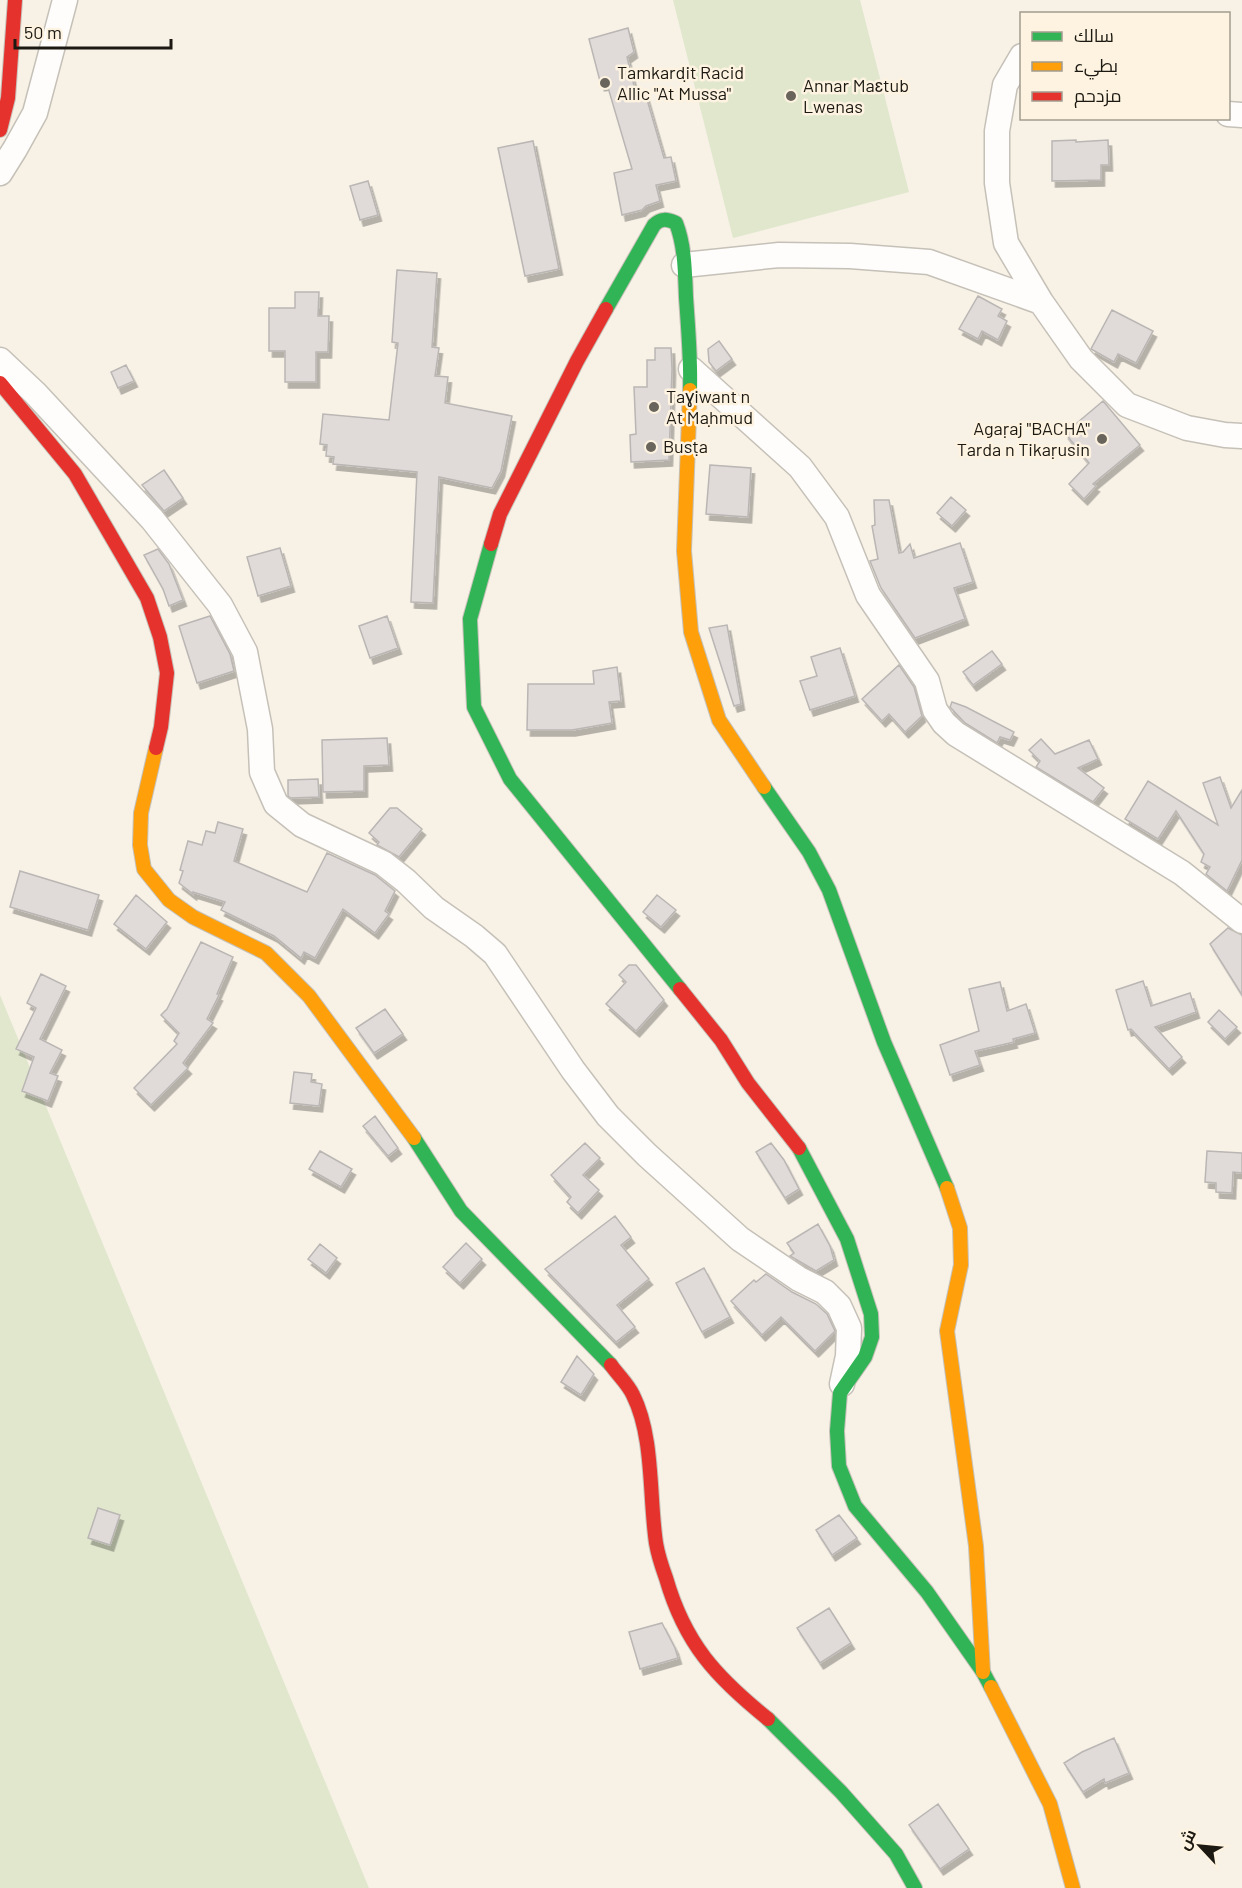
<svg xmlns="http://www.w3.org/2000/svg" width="1242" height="1888" font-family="Barlow,Cairo,sans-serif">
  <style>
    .green { fill: #e0e7cd }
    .building { fill: #e0dbd9; stroke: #bab6b4; stroke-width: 1.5; filter: url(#shadow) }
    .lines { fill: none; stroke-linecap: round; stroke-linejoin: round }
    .street-casing { stroke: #c6c1b8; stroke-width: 27 }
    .fast-casing { stroke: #c6c1b8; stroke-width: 16 }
    .slow-casing { stroke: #c6c1b8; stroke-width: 16 }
    .jam-casing { stroke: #c6c1b8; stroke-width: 16 }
    .street { stroke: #fefdfb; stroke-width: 24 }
    .fast { stroke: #30b455; stroke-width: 14 }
    .slow { stroke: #ff9f0a; stroke-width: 14 }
    .jam { stroke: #e5322d; stroke-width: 14 }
    .poi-dot { fill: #69655c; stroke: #fdf3e0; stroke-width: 2 }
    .labels { text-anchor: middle; stroke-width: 5; stroke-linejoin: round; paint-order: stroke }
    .poi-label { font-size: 18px; fill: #1c1912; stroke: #fdf3e0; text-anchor: start }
  </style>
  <defs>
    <filter id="shadow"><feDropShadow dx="3.5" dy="6" stdDeviation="0" flood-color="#0004"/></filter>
  </defs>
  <rect width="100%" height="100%" fill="#f7f1e6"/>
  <path class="green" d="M 673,0 L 860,0 L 909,192 L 733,238 Z
    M 0,995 L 369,1888 L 0,1888 Z"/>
  <path class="building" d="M 628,28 L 634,52 L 627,57 L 637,98 L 646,96 L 664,158 L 671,157 L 676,181 L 656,185 L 660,201 L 646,206 L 642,210 L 622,215 L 614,173 L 632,169 L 607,84 L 601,85 L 589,39 Z
    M 1076,140 L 1076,142 L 1108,140 L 1109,165 L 1101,165 L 1101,180 L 1052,181 L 1052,141 Z
    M 533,141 L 559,269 L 525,276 L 498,148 Z
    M 368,181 L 378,215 L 360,220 L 350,186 Z
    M 397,270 L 437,273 L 432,347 L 439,348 L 435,376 L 448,377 L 445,403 L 512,416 L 501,471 L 492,488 L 439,477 L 433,603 L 411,602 L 417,472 L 333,464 L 334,457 L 326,456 L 327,445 L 320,444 L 323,414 L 389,420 L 398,343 L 392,342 Z
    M 295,292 L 319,292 L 318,316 L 329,316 L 328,352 L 316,352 L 316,382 L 285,382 L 285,351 L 269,351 L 269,308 L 295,308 Z
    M 978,296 L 1002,309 L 998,316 L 1007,321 L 998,340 L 982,331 L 978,339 L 959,329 Z
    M 1112,310 L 1153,331 L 1136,363 L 1118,354 L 1114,362 L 1091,349 Z
    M 719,341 L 732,359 L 716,371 L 709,362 L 708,349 Z
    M 655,348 L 671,348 L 672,369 L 669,460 L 631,462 L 630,435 L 636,434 L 634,387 L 647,387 L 647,360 L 655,360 Z
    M 126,365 L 134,381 L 118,388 L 111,372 Z
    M 1103,401 L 1140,445 L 1093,484 L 1096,486 L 1084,499 L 1069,484 L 1089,463 L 1065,433 Z
    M 710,465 L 751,468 L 748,517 L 706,514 Z
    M 164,470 L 183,498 L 164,511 L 142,485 Z
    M 951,497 L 966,510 L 952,526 L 937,513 Z
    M 874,500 L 889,500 L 899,553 L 903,552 L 910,544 L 914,558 L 960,543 L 973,582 L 954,588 L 965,619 L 915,638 L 881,588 L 870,561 L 878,559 L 872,526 L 875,525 Z
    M 280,548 L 291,586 L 258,596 L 247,557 Z
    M 158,549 L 169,564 L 183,600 L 169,606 L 163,589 L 144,555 Z
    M 210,616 L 230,654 L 234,671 L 197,683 L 179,626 Z
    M 387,616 L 398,648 L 370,658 L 359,626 Z
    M 727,625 L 741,704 L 734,706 L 709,628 Z
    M 840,648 L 855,696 L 810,710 L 800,681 L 817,676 L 811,657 Z
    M 992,651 L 1002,664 L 973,685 L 963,672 Z
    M 899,665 L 914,687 L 922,716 L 905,732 L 889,714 L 882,721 L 862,699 Z
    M 617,667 L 621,701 L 609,702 L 612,723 L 572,730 L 527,730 L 528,684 L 594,684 L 593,671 Z
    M 952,702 L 966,707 L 1014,732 L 1010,740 L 1000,737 L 997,743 L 965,723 L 950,707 Z
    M 387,738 L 389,765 L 364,766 L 364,791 L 323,792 L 322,740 Z
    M 1041,739 L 1055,754 L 1089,740 L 1098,759 L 1078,768 L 1104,788 L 1093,802 L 1036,767 L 1040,761 L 1029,750 Z
    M 1220,777 L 1231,808 L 1242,790 L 1242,860 L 1227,891 L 1206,874 L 1210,867 L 1201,862 L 1204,854 L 1176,811 L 1158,839 L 1125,819 L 1148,781 L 1218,825 L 1203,783 Z
    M 318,779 L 319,797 L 291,798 L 288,796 L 288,780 Z
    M 390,808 L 397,808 L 422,829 L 399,857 L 377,845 L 379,842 L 369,833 Z
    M 218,822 L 243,829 L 234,861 L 307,892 L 327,853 L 375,875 L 395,891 L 385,911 L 389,914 L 375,933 L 343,909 L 315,958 L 304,952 L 301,958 L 274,936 L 221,910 L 225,902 L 193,892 L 193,894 L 179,883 L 183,871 L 180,870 L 188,841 L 202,845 L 206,831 L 215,833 Z
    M 20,871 L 99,895 L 88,930 L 10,907 Z
    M 136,895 L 167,922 L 146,949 L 114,924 Z
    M 657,895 L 676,910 L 661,927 L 643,912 Z
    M 1228,928 L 1242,935 L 1242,995 L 1210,944 Z
    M 201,942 L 233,957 L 217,994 L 219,995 L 207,1019 L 213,1023 L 183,1063 L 188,1068 L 151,1105 L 134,1088 L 177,1044 L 174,1041 L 179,1033 L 161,1015 L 167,1009 Z
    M 629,965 L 636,965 L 664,1000 L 636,1031 L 606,1004 L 626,982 L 619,975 Z
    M 41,974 L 66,986 L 40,1039 L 62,1050 L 50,1073 L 58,1076 L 48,1101 L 22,1091 L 34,1057 L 16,1049 L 36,1008 L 27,1003 Z
    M 1143,981 L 1151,1006 L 1190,993 L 1196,1012 L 1155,1027 L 1182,1057 L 1169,1069 L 1131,1029 L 1128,1030 L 1116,990 Z
    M 1000,982 L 1007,1011 L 1026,1004 L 1035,1033 L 1013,1039 L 1014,1042 L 975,1051 L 980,1065 L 950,1075 L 940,1045 L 979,1031 L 969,989 Z
    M 385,1009 L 403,1034 L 374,1053 L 356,1028 Z
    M 1219,1010 L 1237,1027 L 1225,1039 L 1208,1022 Z
    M 294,1072 L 312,1074 L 311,1082 L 322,1084 L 319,1106 L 290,1103 Z
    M 375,1116 L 398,1148 L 388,1156 L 363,1126 Z
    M 585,1143 L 600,1158 L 583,1175 L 599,1190 L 578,1213 L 567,1202 L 571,1197 L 551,1175 Z
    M 771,1143 L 784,1160 L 799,1189 L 785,1198 L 756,1152 Z
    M 320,1151 L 352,1169 L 341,1187 L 309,1169 Z
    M 1207,1151 L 1242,1153 L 1242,1173 L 1233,1172 L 1232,1193 L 1216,1192 L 1216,1183 L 1205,1182 Z
    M 615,1216 L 631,1237 L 621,1245 L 649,1279 L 617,1305 L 635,1327 L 616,1342 L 545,1269 Z
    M 818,1224 L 830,1246 L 834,1260 L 816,1271 L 790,1256 L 794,1253 L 787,1243 Z
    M 466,1243 L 482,1259 L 460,1283 L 443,1267 Z
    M 320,1244 L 337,1258 L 326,1273 L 308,1259 Z
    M 704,1268 L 730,1317 L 702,1332 L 676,1283 Z
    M 766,1274 L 792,1292 L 816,1304 L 827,1314 L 835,1331 L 815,1351 L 781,1317 L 762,1335 L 731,1301 L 754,1280 L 756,1282 Z
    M 577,1356 L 594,1374 L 581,1395 L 561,1382 Z
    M 98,1508 L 120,1515 L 110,1545 L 88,1538 Z
    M 839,1515 L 857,1538 L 832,1555 L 816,1530 Z
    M 829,1608 L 851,1643 L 820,1663 L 797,1628 Z
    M 662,1623 L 675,1648 L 678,1658 L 640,1669 L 629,1632 Z
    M 1114,1738 L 1129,1773 L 1105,1783 L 1104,1779 L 1083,1792 L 1064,1763 L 1082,1752 Z
    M 938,1804 L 969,1849 L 940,1869 L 909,1825 Z"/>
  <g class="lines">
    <defs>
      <path id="street" d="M 1022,56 L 1005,85 L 997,131 L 997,183 L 1006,243 L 1041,302
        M 1228,114 L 1242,115
        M 0,173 L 15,149 L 35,113 L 65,0
        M 684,265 L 779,255 L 850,256 L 929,262 L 1041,302 L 1081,359 L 1127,405 L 1187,428 L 1225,435 L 1242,436
        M 0,360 L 35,393 L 152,519 L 220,605 L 245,652 L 260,729 L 262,772 L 276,804 L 302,825 L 383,863 L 406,881 L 434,908 L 474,936 L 495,954 L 573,1070 L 608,1116 L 647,1155 L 740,1239 L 799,1279 L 825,1292 L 839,1306 L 849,1328 L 848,1356 L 842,1384
        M 691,369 L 800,467 L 837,517 L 868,595 L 927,681 L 935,710 L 944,723 L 956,734 L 1182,873 L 1242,921"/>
      <path id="fast" d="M 606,309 L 654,225 C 661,218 667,219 676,223 C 685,246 685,273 686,297 C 688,328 691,359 690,390
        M 491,544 L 470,619 L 474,707 L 510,779 L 680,989
        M 764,787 L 809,852 L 829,890 L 884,1042 L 947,1188
        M 414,1138 L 461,1211 L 611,1365
        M 799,1148 L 847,1239 L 871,1314 L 872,1337 L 865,1357 L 840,1393 L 837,1431 L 839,1466 L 855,1506 L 927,1592 L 983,1672 L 991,1687
        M 768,1719 L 841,1792 L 896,1854 L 915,1888"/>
      <path id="slow" d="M 690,390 L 684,551 L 691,632 L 719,720 L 764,787
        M 156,748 L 141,813 L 140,845 L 144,869 L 169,900 L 193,917 L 266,953 L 309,996 L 414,1138
        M 947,1188 L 960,1228 L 961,1265 L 947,1331 L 976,1546 L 983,1672
        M 991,1687 L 1050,1804 L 1073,1888"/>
      <path id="jam" d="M 0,130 L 8,98 L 15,0
        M 0,383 L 75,474 L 147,598 L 160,637 L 167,673 L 161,727 L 156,748
        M 491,544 L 500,514 L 577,361 L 606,309
        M 680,989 L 721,1040 L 748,1083 L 799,1148
        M 611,1365 C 618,1375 628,1384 633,1395 C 654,1437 649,1496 656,1543 C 658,1555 662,1567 666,1578 C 685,1644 716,1677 768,1719"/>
    </defs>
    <use href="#street" class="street-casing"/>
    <use href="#fast" class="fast-casing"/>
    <use href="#slow" class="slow-casing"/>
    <use href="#jam" class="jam-casing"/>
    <use href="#street" class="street"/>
    <use href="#fast" class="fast"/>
    <use href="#slow" class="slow"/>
    <use href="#jam" class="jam"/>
  </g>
  <g class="poi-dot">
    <circle cx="605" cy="83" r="6"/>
    <circle cx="791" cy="96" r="6"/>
    <circle cx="654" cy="407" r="6"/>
    <circle cx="1102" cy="439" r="6"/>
    <circle cx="651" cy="447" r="6"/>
  </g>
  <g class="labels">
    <g class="poi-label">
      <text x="617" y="79">Tamkarḍit Racid<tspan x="617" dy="21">Allic "At Mussa"</tspan></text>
      <text x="803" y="92">Annar Maɛtub<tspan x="803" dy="21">Lwenas</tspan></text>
      <text x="666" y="403">Taɣiwant n<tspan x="666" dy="21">At Maḥmud</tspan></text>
      <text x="1090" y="435" text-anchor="end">Agaṛaj "BACHA"<tspan x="1090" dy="21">Tarda n Tikaṛusin</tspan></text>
      <text x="663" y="453">Busṭa</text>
    </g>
  </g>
  <rect x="1020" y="12" width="210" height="108" fill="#fdf3e0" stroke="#a39c8e" stroke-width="1.5"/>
  <rect x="1032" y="32" width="30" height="9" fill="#30b455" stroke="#a39c8e" stroke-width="1.5"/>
  <text x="1074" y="42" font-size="18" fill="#1c1912">سالك</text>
  <rect x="1032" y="62" width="30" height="9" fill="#ff9f0a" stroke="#a39c8e" stroke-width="1.5"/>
  <text x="1074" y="72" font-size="18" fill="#1c1912">بطيء</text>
  <rect x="1032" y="92" width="30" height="9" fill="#e5322d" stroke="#a39c8e" stroke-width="1.5"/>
  <text x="1074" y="102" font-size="18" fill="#1c1912">مزدحم</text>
  <g transform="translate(1200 1846) rotate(296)" stroke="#fdf3e0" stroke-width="4.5" paint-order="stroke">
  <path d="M0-4.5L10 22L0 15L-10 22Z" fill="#1c1912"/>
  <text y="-9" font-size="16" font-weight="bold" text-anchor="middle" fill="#1c1912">ش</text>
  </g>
  <path d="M15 39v9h156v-9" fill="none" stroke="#1c1912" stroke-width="3"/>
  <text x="24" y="39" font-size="18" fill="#1c1912" stroke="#fdf3e0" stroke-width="4.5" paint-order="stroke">50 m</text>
</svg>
